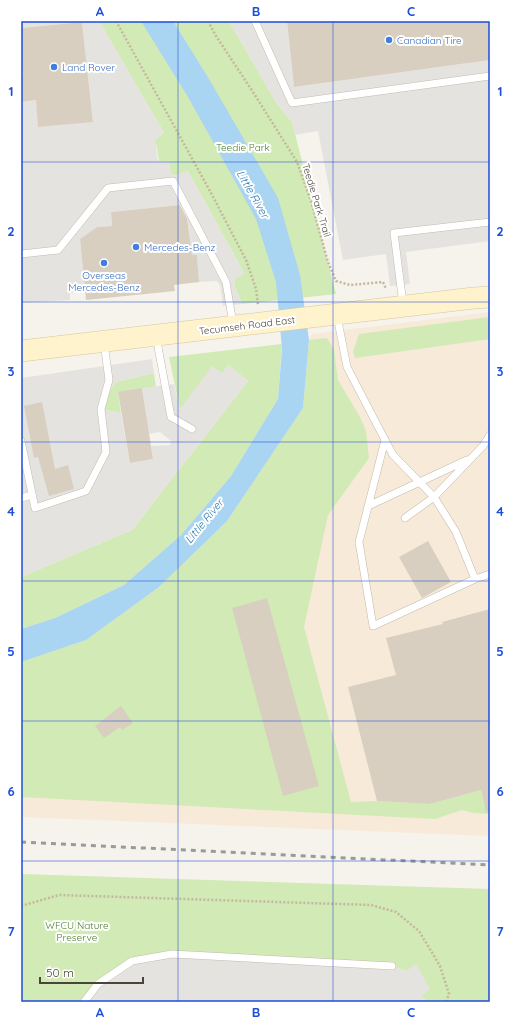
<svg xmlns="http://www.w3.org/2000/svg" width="511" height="1023" font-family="Quicksand,sans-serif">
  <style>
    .commercial { fill: #f7ead8 }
    .green { fill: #d2eab5 }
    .parking { fill: #e5e3e0 }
    .water { fill: #a9d4f2 }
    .building { fill: #d8cfc1 }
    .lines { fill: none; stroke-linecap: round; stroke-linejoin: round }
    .lane-casing { stroke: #c2bbae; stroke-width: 8 }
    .secondary-casing { stroke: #d6c79b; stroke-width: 22 }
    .path { stroke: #c4b79f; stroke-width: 2.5; stroke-dasharray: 2 2; stroke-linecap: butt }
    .lane { stroke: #fff; stroke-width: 7 }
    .secondary { stroke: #fff3cd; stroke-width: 21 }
    .rail { stroke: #9a9a9a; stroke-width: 3; stroke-dasharray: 5 5; stroke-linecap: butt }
    .grid { fill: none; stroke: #1d4ed8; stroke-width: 1; stroke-opacity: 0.55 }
    .shop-dot { fill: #3f7fe0; stroke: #fff; stroke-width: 1.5 }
    .labels { text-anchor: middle; stroke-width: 4; stroke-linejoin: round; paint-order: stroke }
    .shop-label { font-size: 10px; fill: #366cbe; stroke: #fff; text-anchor: start }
    .park-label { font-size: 10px; fill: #4a7f2a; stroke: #fff }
    .street-label { font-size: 10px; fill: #4b4439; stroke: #fff }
    .water-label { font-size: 11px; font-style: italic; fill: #2e7ab2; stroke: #fff }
    .neatline { fill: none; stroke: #1d4ed8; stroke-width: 1.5 }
    .grid-label { font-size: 13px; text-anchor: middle; font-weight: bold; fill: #1d4ed8 }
  </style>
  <rect width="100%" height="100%" fill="#f6f3ec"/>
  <path class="commercial" d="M 490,312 L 490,836 L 21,817 L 21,662 L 86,640 L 303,408 L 309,340 L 312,334 Z"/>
  <path class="green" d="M 99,21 L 229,21 L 277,104 L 292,122 L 336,294 L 242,304 L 234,285 L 235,279 L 244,273 L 188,171 L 173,176 L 170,170 L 169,161 L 160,162 C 156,155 159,147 154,140 L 164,133 Z
    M 490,317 L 490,339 L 355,358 L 353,352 L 359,334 Z
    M 327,338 L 334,350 L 338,380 L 360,417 L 366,431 L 369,458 L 328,515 L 304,627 L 351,802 L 377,801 L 430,804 L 481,790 L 485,808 L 490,808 L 490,814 L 474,813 L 462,810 L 435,819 L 21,797 L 21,662 L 86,640 L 159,587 L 227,521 L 303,408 L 309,340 Z
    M 282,344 L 278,399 L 231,476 L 181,535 L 124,585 L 55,618 L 21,629 L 21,577 L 132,530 L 248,381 L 228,365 L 222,374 L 180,409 L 169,357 Z
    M 154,373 L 156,387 L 118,393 L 121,413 L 105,410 L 107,395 L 116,382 Z
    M 21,874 L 490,889 L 490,1002 L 427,1002 L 421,995 L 430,989 L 406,971 L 392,966 L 84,1002 L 21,1002 Z"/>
  <path class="parking" d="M 21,21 L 99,21 L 164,133 L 154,140 L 156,143 L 157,158 L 160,162 L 169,161 L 170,170 L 173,176 L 188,171 L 244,273 L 235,279 L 234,285 L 242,304 L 223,306 L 220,285 L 217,281 L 199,282 L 197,255 L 192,255 L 186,209 L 181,205 L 111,212 L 112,226 L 97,227 L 80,239 L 85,292 L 70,293 L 70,300 L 21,303 L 21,102 L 36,100 L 39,127 L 93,121 L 82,22 L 21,28 Z
    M 229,21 L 287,21 L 294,87 L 490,60 L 490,241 L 406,252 L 410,284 L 390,286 L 386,254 L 343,260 L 318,131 L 295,135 L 292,122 L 277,104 Z
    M 152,359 L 154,373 L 116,382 L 107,395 L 105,410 L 121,413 L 130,463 L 153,459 L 151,446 L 170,445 L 171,441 L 160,432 L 149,434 L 142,388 L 174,384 L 180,409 L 212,366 L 222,373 L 228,365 L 248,381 L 132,530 L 21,577 L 21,378 Z
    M 172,954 L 392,966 L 406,971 L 416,964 L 430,989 L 421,995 L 427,1002 L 84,1002 L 98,984 L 132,961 Z"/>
  <path class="water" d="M 141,21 L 173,21 L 209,79 L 278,198 L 300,275 L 309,340 L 303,408 L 227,521 L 159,587 L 86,640 L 21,662 L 21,629 L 55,618 L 124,585 L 181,535 L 231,476 L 278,399 L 282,349 L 276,282 L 256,219 L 188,97 Z"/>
  <path class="building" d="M 287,21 L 490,21 L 490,60 L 294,87 Z
    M 82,22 L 93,122 L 38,127 L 36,100 L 21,102 L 21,75 L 23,75 L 21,59 L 21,28 Z
    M 180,205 L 187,218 L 192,255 L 197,255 L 199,282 L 174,285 L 175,291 L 86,300 L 80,239 L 97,227 L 112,226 L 111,212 Z
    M 142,388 L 153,459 L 130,463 L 118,392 Z
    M 42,402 L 55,469 L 68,465 L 74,489 L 49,496 L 38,457 L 34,458 L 24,406 Z
    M 428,541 L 451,582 L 422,598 L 399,557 Z
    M 267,598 L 319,786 L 283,796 L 232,608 Z
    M 490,609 L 490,811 L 486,812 L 481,790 L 430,804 L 377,801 L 348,687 L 396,675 L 386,638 L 443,624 L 442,622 Z
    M 121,706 L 133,723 L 122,730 L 120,727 L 104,738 L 95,726 Z"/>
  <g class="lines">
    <defs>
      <path id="lane" d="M 255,21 L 292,103 L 490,76
        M 21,254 L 58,250 L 108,188 L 173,181 L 226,282 L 233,324
        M 403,304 L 394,233 L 490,222
        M 337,316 L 347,367 L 385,440 L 393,455 L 434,497 L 456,532 L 475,579 L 490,574
        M 156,336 L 171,417 L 192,429
        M 385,440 L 359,542 L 373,626 L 475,579
        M 21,441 L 35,508 L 86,491 L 106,452 L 101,409 L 109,380 L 104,343
        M 21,498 L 32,495
        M 368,506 L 467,460
        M 405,518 L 434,497 L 483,446 L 490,435
        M 84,1002 L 98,984 L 132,961 L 172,954 L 392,966"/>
      <path id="secondary" d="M 21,351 L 474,298 L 490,297"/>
    </defs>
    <use href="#lane" class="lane-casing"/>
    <use href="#secondary" class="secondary-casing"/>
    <path class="path" d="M 116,21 L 210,191 L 246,260 L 256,289 L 258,305
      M 208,21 L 216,36 L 253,92 L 297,162 L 311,201 L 328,262 L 336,281 L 350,285 L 383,282 L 386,289
      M 21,906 L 59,895 L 371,905 L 396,912 L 419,931 L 440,966 L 449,994 L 446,1002"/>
    <use href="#lane" class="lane"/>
    <use href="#secondary" class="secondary"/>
    <path class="rail" d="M 21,842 L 490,865"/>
  </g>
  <path class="grid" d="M 178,21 L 178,1002M 333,21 L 333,1002M 21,162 L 490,162M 21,302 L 490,302M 21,442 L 490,442M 21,581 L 490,581M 21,721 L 490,721M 21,861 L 490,861"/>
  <g class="shop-dot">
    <circle cx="389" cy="40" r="4"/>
    <circle cx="54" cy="67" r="4"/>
    <circle cx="136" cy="247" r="4"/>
    <circle cx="104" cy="263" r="4"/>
  </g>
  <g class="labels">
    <g class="shop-label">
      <text x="397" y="44">Canadian Tire</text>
      <text x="62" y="71">Land Rover</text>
      <text x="144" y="251">Mercedes-Benz</text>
      <text x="104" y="279" text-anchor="middle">Overseas<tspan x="104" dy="12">Mercedes-Benz</tspan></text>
    </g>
    <g class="park-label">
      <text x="243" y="151">Teedie Park</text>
      <text x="77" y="929">WFCU Nature<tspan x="77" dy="12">Preserve</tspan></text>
    </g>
    <g class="street-label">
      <text transform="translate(317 200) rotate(73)" y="4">Teedie Park Trail</text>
      <text transform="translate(247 325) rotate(-7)" y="4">Tecumseh Road East</text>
    </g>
    <g class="water-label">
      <text transform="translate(253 194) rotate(60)" y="4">Little River</text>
      <text transform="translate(204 521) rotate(-51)" y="4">Little River</text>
    </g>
  </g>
  <rect width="511" height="1023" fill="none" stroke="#ffffff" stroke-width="44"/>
  <path d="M40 977v6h103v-6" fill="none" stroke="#4b4439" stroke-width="2"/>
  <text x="46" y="977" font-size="12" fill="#4b4439" stroke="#ffffff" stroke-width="3" paint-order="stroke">50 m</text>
  <rect x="22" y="22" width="467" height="979" class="neatline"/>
  <g class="grid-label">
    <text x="100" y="16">A</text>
    <text x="256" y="16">B</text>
    <text x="411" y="16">C</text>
    <text x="11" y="96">1</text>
    <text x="500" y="96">1</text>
    <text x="11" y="236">2</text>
    <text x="500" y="236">2</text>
    <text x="11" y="376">3</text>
    <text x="500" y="376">3</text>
    <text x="11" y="516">4</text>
    <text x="500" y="516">4</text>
    <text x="11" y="656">5</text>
    <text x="500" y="656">5</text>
    <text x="11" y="796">6</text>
    <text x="500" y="796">6</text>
    <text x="11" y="936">7</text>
    <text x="500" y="936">7</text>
    <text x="100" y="1017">A</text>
    <text x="256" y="1017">B</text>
    <text x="411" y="1017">C</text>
  </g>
</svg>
